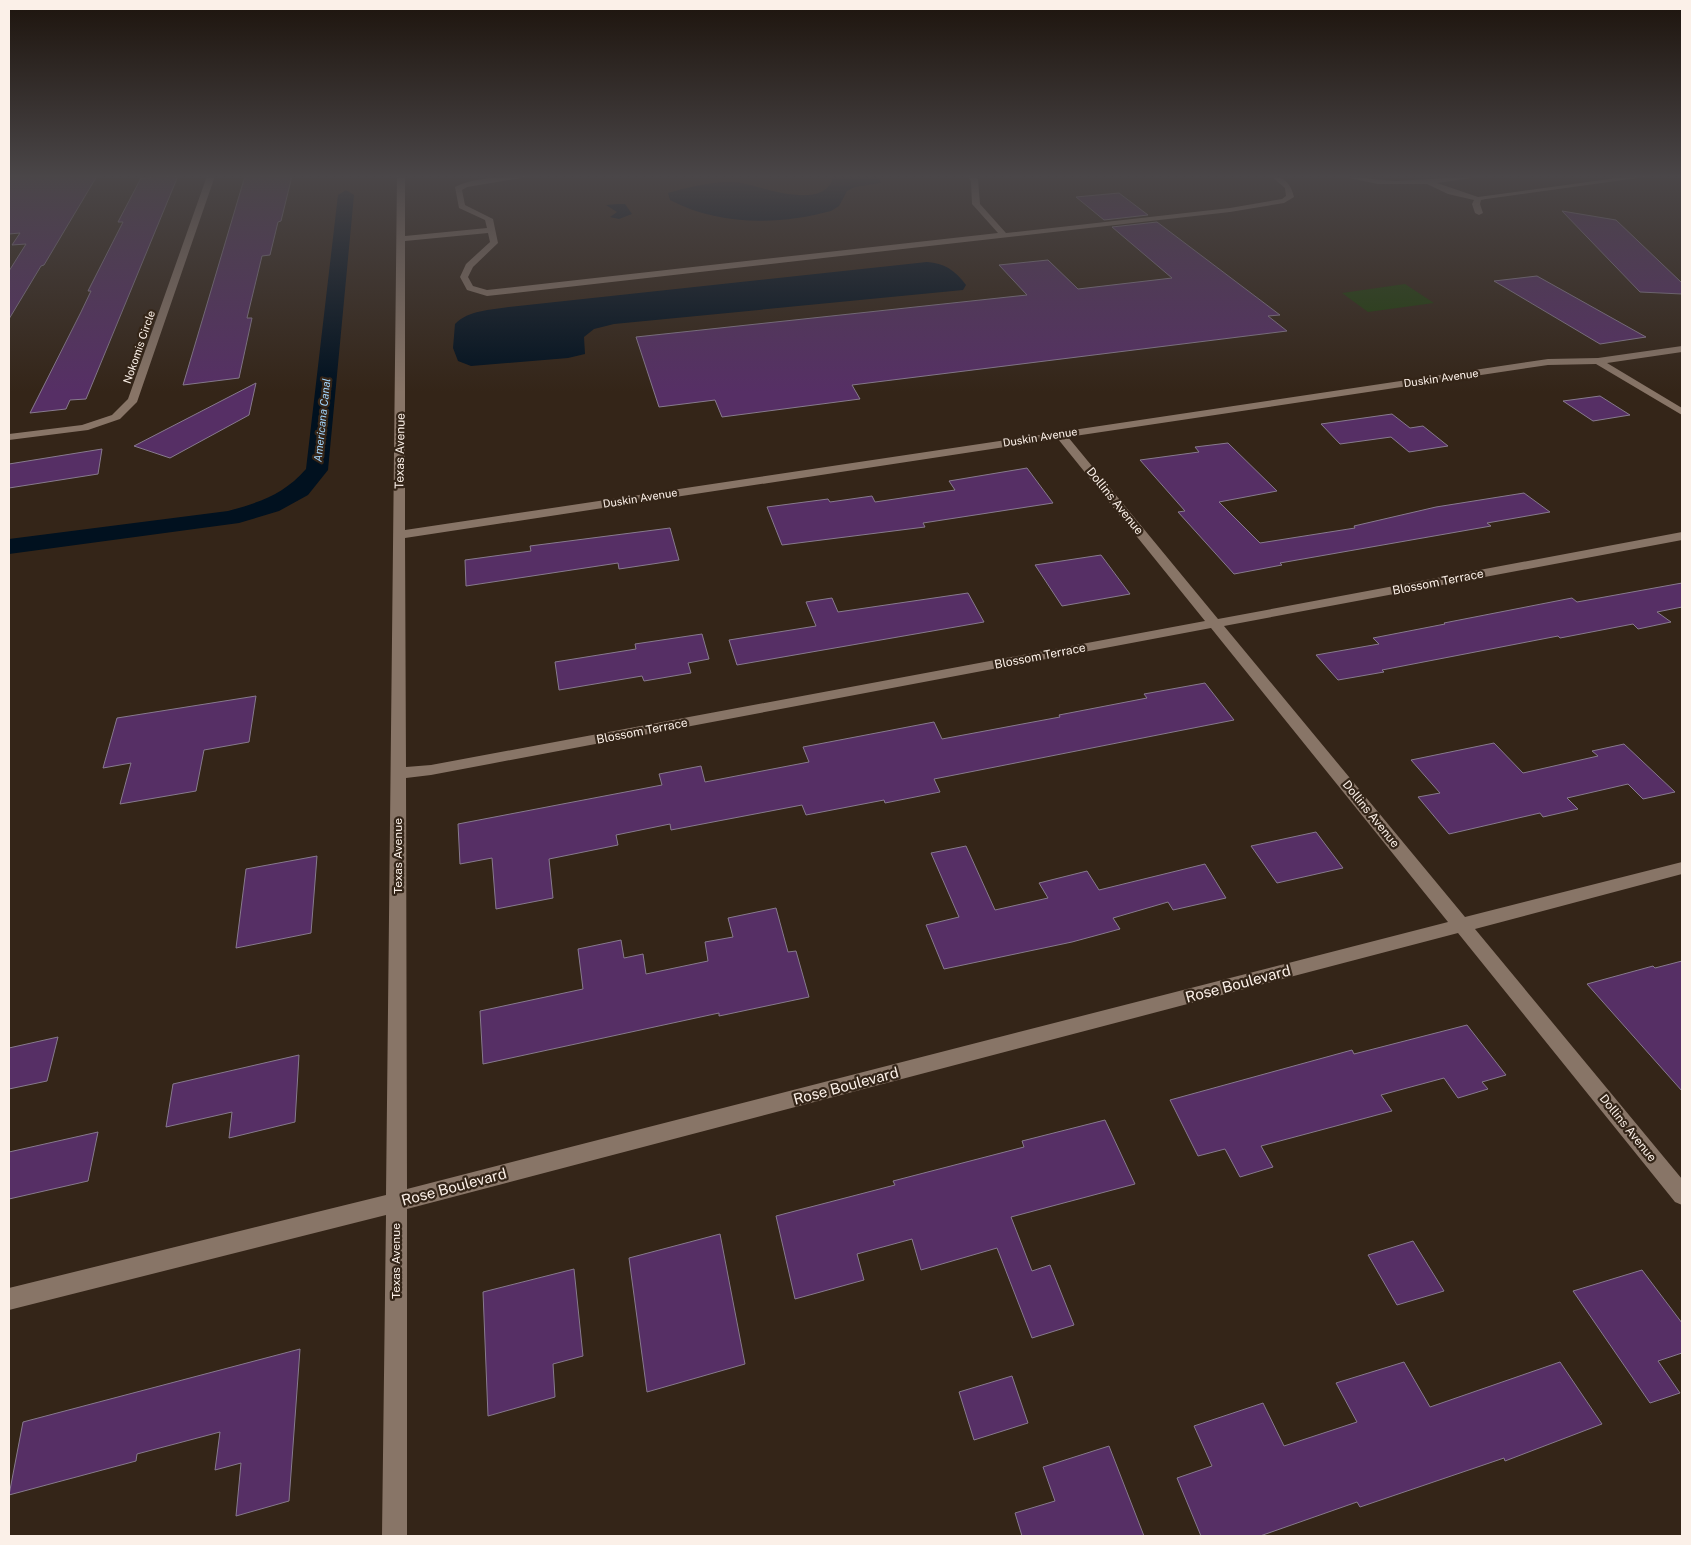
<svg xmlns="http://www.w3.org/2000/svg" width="1691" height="1545" font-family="'Public Sans',sans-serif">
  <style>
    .green { fill: #203d0b }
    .water { fill: #01111f }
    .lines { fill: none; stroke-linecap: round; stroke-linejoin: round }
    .canal { fill: #01111f; fill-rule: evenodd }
    .building { fill: #562f65; stroke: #877a8d }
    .minor { fill: #887567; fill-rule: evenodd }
    .labels { text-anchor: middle; stroke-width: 4.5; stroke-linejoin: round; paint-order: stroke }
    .far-street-label { font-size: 11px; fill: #fbf0e8; stroke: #342518 }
    .far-water-label { font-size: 11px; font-style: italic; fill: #a2d5fd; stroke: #342518 }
    .street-label { font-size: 12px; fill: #fbf0e8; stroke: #342518 }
    .near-street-label { font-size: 15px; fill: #fbf0e8; stroke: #342518 }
  </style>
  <rect width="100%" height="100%" fill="#342518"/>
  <path class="green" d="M 1405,284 L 1434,303 L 1368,312 L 1342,293 Z"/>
  <path class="water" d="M 833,176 L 877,176 L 881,183 L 855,187 L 847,191 L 839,206 L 831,211 C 779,225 719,226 670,200 L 668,193 C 687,187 722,179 742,183 C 762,187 827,212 833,176 Z
    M 618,204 L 625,204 L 632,214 L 619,219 L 610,217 L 617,212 L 606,205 Z
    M 927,262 C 944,263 955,270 966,285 L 963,290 L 614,324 L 594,329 L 584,337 L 585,354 L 568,358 L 471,366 L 458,361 L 453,348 L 455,324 C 469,310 490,310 509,307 Z"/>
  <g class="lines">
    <path class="canal" d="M 346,190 L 354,195 L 328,470 L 308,495 L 279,511 L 239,523 L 9,554 L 9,539 L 228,511 C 260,502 283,495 306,469 L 338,195 Z"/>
  </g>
  <path class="building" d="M 9,176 L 97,176 L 44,265 L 41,266 L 9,319 L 9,271 L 26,244 L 12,245 L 20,233 L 9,234 Z
    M 178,176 L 86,399 L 70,400 L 66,409 L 30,413 L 81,312 L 91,291 L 88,291 L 123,222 L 118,222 L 141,178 Z
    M 245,176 L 292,176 L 281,221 L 278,222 L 270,255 L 262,256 L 247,318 L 252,318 L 239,378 L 183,385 Z
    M 1119,193 L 1148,215 L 1104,220 L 1076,197 Z
    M 1562,211 L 1616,220 L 1682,283 L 1682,294 L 1640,292 Z
    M 1157,222 L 1280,315 L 1268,316 L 1287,331 L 852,385 L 860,399 L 722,417 L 715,400 L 659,407 L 636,337 L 1027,295 L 999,265 L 1048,260 L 1078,289 L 1172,278 L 1112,227 Z
    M 1537,276 L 1646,337 L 1600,344 L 1494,281 Z
    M 256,383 L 249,415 L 170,458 L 134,446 Z
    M 1600,396 L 1630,415 L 1593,421 L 1563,401 Z
    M 1392,414 L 1410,428 L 1423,426 L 1448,446 L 1409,452 L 1391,437 L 1340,444 L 1321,424 Z
    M 1228,443 L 1277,491 L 1219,502 L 1260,543 L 1355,528 L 1354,526 L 1436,507 L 1524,493 L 1550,512 L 1487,523 L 1491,526 L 1280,563 L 1282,565 L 1234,574 L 1178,512 L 1185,511 L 1140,460 L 1199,452 L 1195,447 Z
    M 102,449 L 98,474 L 9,488 L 9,464 Z
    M 1027,468 L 1053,503 L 923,523 L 925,527 L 782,545 L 767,507 L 828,499 L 830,502 L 872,496 L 875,502 L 955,490 L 949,481 Z
    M 670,528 L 679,560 L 619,569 L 618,563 L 466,586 L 465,560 L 531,551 L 530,546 Z
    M 1101,555 L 1130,594 L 1062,606 L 1035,565 Z
    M 1682,583 L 1682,607 L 1657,612 L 1671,622 L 1638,629 L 1633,624 L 1560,638 L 1558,636 L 1382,670 L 1384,672 L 1338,680 L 1316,655 L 1379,644 L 1373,638 L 1445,624 L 1444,623 L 1572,598 L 1577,602 Z
    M 968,593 L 984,622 L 737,665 L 729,640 L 816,626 L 806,602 L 832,598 L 838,612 Z
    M 702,634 L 709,659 L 688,663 L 691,673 L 644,681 L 642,676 L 559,690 L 555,662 L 636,649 L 635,644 Z
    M 1205,683 L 1234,720 L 934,779 L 940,792 L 885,803 L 884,800 L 806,815 L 802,805 L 671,830 L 670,824 L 616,835 L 618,845 L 549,859 L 553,898 L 496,909 L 492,858 L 460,864 L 458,824 L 662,785 L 659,774 L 701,766 L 705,782 L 809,762 L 803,747 L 934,722 L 942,739 L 1060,717 L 1059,715 L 1147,698 L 1144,694 Z
    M 256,696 L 249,742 L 204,750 L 196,791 L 120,804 L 131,763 L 103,768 L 117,718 Z
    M 1494,743 L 1523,773 L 1598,756 L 1592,751 L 1624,744 L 1675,792 L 1643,799 L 1628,784 L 1567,798 L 1578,809 L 1543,817 L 1540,813 L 1449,834 L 1418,797 L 1440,793 L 1411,760 Z
    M 1316,832 L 1343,868 L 1277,883 L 1251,846 Z
    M 966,846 L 995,910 L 1048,898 L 1039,883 L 1087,871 L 1099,890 L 1205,864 L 1226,898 L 1173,910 L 1168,902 L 1113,918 L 1120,929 L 1072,942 L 944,969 L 926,925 L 959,917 L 931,853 Z
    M 317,856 L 311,933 L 236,948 L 246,869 Z
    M 776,908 L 788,952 L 796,951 L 809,997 L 719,1016 L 719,1013 L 483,1064 L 480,1011 L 583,989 L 578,949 L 621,940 L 624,958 L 643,954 L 646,974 L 708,961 L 705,942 L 733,937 L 728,918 Z
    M 1682,961 L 1682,1091 L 1587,984 L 1653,966 L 1655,968 Z
    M 1467,1025 L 1506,1075 L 1482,1082 L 1488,1089 L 1458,1098 L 1444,1078 L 1381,1095 L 1392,1111 L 1261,1146 L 1273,1167 L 1240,1177 L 1225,1149 L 1198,1156 L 1170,1100 L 1352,1050 L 1354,1054 Z
    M 58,1037 L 47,1081 L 9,1089 L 9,1048 Z
    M 299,1055 L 295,1122 L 229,1138 L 232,1112 L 166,1127 L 173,1084 Z
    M 1105,1120 L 1135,1184 L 1011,1217 L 1032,1271 L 1050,1265 L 1074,1325 L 1032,1338 L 997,1248 L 921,1270 L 912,1239 L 857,1254 L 864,1280 L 795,1299 L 776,1216 L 895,1185 L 893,1181 L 1024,1147 L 1022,1141 Z
    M 98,1132 L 88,1181 L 9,1199 L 9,1152 Z
    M 720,1234 L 745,1364 L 647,1392 L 629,1258 Z
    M 1413,1241 L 1444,1291 L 1397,1305 L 1368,1255 Z
    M 574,1269 L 583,1356 L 553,1364 L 555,1397 L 488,1416 L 483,1292 Z
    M 1642,1270 L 1682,1323 L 1682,1353 L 1658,1361 L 1680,1393 L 1650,1403 L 1573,1291 Z
    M 300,1349 L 289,1501 L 236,1516 L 241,1463 L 215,1470 L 220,1432 L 137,1454 L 136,1461 L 9,1495 L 23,1422 Z
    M 1404,1362 L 1430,1407 L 1560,1362 L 1602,1424 L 1505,1461 L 1504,1458 L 1360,1507 L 1357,1502 L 1260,1536 L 1201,1536 L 1177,1478 L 1212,1466 L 1194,1426 L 1263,1403 L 1284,1446 L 1357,1422 L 1336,1383 Z
    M 1012,1376 L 1028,1423 L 974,1440 L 959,1392 Z
    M 1109,1446 L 1144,1536 L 1022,1536 L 1015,1513 L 1055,1501 L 1043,1467 Z"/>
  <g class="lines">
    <path class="minor" d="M 207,176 L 215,176 L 137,402 L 120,419 L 88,430 L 9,440 L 9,434 L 82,425 L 112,415 L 128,399 Z
      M 397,176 L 405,176 L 405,236 L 487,228 L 485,220 L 459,208 L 455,187 C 474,177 511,176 533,176 L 467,187 L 462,190 L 465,205 L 493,219 L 498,243 L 473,267 L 468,277 L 473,286 L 487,290 L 998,233 L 972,204 L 971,181 L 967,176 L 974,176 L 978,179 L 980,204 L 1006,233 L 1230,208 L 1282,199 L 1286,196 L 1285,188 L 1271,176 C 1284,176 1291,184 1294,197 L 1284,203 L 1230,212 L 487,296 L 467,290 L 460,277 L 466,264 L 490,242 L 488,233 L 405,241 L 405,530 L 1548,359 L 1598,358 L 1682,346 L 1682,352 L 1607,363 L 1682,408 L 1682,415 L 1596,364 L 1548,365 L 1068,437 L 1218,619 L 1682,532 L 1682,540 L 1224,626 L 1465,917 L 1682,862 L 1682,874 L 1475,929 L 1682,1179 L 1682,1205 L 1675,1202 L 1458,933 L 407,1209 L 407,1536 L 382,1536 L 386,1215 L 9,1310 L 9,1288 L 386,1195 ZM 1058,439 L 1205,621 L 431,765 L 406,767 L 405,538 ZM 1211,628 L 1448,922 L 407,1189 L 406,778 L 431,775 Z
      M 1340,176 L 1395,181 L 1485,176 L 1437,183 L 1478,197 L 1631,176 L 1652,176 L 1486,199 L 1481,200 L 1480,204 L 1483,213 L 1479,215 L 1475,213 L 1472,204 L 1474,200 L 1448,194 L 1427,184 L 1378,184 Z"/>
  </g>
  <linearGradient id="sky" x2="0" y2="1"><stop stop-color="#1d140d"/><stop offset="0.45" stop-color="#4a4648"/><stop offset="1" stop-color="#4a4648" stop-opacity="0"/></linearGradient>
  <rect width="1691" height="392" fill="url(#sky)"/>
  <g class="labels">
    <g class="far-street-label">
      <text transform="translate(139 347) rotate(-71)" y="4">Nokomis Circle</text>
      <text transform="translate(1441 378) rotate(-8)" y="4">Duskin Avenue</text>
      <text transform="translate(1040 437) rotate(-9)" y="4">Duskin Avenue</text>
      <text transform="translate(640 498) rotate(-9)" y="4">Duskin Avenue</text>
    </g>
    <g class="far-water-label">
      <text transform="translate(322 420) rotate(-84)" y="4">Americana Canal</text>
    </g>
    <g class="street-label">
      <text transform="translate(400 451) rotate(-89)" y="4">Texas Avenue</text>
      <text transform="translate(1115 501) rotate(51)" y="4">Dollins Avenue</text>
      <text transform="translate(1438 582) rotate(-11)" y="4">Blossom Terrace</text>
      <text transform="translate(1040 656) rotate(-11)" y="4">Blossom Terrace</text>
      <text transform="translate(642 731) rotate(-11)" y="4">Blossom Terrace</text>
      <text transform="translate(1371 814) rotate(51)" y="4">Dollins Avenue</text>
      <text transform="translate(398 856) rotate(-90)" y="4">Texas Avenue</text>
      <text transform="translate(1628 1128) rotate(51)" y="4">Dollins Avenue</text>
      <text transform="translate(396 1261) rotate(-90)" y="4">Texas Avenue</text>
    </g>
    <g class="near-street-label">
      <text transform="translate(1238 984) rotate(-15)" y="5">Rose Boulevard</text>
      <text transform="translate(846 1086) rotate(-15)" y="5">Rose Boulevard</text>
      <text transform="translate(454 1187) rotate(-15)" y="5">Rose Boulevard</text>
    </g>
  </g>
  <rect width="1691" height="1545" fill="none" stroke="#fbf0e8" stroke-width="20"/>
</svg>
